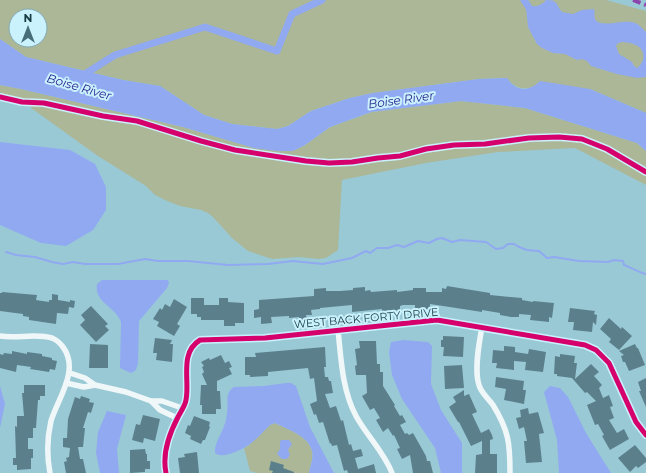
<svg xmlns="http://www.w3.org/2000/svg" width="646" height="473" font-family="Montserrat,sans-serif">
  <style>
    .green { fill: #acb798; fill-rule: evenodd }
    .water { fill: #90a9f1; fill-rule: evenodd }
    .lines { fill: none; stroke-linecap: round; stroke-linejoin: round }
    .stream { stroke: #90a9f1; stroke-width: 2 }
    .canal { stroke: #90a9f1; stroke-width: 7 }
    .building { fill: #5b808c }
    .minor { stroke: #f0f7f9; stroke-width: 5.5 }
    .quiet { stroke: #8e44ad; stroke-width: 4; stroke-dasharray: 8 4; stroke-linecap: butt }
    .cycleway-casing { stroke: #caf2fd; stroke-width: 8 }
    .cycleway { stroke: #d6006c; stroke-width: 5 }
    .labels { text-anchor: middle; stroke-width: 4; stroke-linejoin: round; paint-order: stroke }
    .street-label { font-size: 11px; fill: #183c45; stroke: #caf2fd }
    .water-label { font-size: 12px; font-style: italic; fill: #261d8d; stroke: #caf2fd }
  </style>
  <rect width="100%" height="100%" fill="#9ac9d6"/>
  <path class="green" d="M 0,0 L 606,0 L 646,11 L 646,113 L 590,89 L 533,87 C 522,90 514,88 507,78 L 479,79 L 373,93 L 350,98 L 311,111 L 288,126 L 277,129 L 232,124 L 204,115 L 160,86 L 123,80 L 26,57 L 0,39 ZM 16,16 L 40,16 L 40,40 L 16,40 Z
    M 0,85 L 21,89 L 183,127 L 254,148 L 278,151 L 293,151 L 305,145 L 330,127 L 372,112 L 461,101 L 525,108 L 637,143 L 646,151 L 646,185 L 575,148 L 498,152 L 426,163 L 342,180 L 338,250 L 326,258 L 319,259 L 299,257 L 272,259 L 248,251 L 232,238 L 213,217 L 208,213 L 201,210 L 180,206 L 167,201 L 155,195 L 146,186 L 98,156 L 31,108 L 31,102 L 13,101 L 0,97 Z
    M 275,423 C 287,429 309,436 312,451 C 314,458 310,466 309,473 L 257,473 L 250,471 L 244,448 L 248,446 L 270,425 Z"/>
  <path class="water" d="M 546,0 C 558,0 555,3 562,12 L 573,14 L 582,10 L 594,9 C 595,12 594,16 595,19 C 599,28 623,20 631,22 C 638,23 641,27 646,32 L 646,77 L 637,78 L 617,74 L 591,66 L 587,61 L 582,59 L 577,60 L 565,54 L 553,53 L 542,48 L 537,44 L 528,27 L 526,8 L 528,6 C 536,7 541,6 546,0 ZM 623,42 C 633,43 646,46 643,60 C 641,64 640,66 637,68 L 634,66 L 632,62 L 619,54 L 616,46 L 618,43 Z
    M 0,39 L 26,57 L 123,80 L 160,86 L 204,115 L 232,124 L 277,129 L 288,126 L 311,111 L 350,98 L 373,93 L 479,79 L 507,78 C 516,92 529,92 540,81 L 590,89 L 646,113 L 646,151 L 637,143 L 525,108 L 461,101 L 371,112 L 330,127 L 305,145 L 293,151 L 278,151 L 254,148 L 183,127 L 21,89 L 0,85 Z
    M 0,142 L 70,150 L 95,164 L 106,187 L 106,210 L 93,230 L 66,246 L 41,243 L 0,225 Z
    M 102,280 L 168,280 L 169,283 L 167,288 L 139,321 L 138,363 L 136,370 L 131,373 L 120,368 L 121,322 C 115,306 94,303 97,284 Z
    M 404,340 L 428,342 L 432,346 L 431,384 L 441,410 L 462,443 L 462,473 L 441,473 L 435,448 L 402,399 L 392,375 L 389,352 L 391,342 Z
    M 286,383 L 291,383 L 296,386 L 310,427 L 334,473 L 309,473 C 310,466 314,458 312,451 C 309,436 287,429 275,423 L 270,425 C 263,432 255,441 247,446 C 239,451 222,459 215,453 C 214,444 221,435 224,426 C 226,422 226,418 227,413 C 229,404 224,393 234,387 L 264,386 Z
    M 0,386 L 5,404 L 0,428 Z
    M 550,386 L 560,388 L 568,397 L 586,433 L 611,473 L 559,473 L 557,440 L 544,392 Z
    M 107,411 L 126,415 L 117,449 L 119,473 L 100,473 L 96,453 L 98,432 Z
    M 281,440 L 289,440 L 292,444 L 288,450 L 290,455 L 287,459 L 282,459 L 277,454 L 280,449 L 280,442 Z"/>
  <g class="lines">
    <path class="stream" d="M 6,252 L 16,255 L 35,257 L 52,262 L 63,264 L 73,262 L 85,264 L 118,264 L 145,259 L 158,261 L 188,261 L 228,265 L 268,264 L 293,261 L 323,264 L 352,258 L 366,251 L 370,253 L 377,248 L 388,248 L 397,245 L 404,247 L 418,241 L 429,243 L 437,239 L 442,238 L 452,242 L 460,240 L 486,242 L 496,249 L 503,248 L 508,244 L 514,244 L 519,247 L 527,250 L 539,251 L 547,258 L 554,257 L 579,261 L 608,262 L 614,260 L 623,261 L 624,265 C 632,268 638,272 646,274"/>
    <path class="canal" d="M 524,0 L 530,9 L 534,10
      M 80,77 L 115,55 L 205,27 L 277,51 L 292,14 L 322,0"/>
  </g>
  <path class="building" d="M 447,286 L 490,293 L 490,295 L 522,298 L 522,300 L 533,302 L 533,301 L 554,303 L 552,318 L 549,317 L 549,322 L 530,320 L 531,315 L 519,314 L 519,317 L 511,317 L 500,315 L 500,313 L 482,310 L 482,312 L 430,304 L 430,309 L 415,309 L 415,305 L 403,305 L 400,306 L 400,310 L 382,311 L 382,309 L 352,312 L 352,305 L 320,308 L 320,309 L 311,310 L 312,315 L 306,315 L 307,319 L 299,320 L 299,317 L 289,318 L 289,316 L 271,317 L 272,323 L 261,324 L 261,317 L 254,318 L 254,310 L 259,309 L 259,300 L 314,296 L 314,289 L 326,288 L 326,291 L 340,291 L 353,290 L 353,288 L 365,287 L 365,291 L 370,290 L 371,292 L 397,290 L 397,292 L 413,290 L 413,288 L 426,288 L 426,292 L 442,292 L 442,288 L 446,289 Z
    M 2,292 L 37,295 L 36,300 L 49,302 L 49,300 L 52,300 L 52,294 L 58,295 L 58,300 L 70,302 L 70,300 L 75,301 L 74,308 L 69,307 L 68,314 L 57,313 L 56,324 L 29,320 L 29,317 L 23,316 L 23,314 L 0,311 L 0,293 L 2,293 Z
    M 191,298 L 204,298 L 204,305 L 219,305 L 219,298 L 228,298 L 228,302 L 244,303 L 244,323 L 235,323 L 235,326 L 224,326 L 224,320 L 201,320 L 201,317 L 197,317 L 197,314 L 191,314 Z
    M 174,299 L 187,307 L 177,324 L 180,326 L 174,336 L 157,326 L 159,322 L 153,319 L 160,308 L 162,310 L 165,304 L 170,307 Z
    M 91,306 L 108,324 L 105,326 L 109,330 L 96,342 L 80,325 L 85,320 L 81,315 Z
    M 570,308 L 595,311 L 594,314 L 597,315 L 596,325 L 593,322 L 592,332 L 573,330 L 574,322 L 568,322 Z
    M 609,318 L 621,329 L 622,327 L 632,336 L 619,350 L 609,342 L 611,339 L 600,329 Z
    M 443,336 L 464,337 L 463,357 L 443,356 L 444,347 L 441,347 L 441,340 L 443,340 Z
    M 155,338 L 172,340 L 170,344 L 173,344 L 172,362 L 156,360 L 157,353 L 153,353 Z
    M 359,341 L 376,341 L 377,364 L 380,364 L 380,372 L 383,372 L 383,386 L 395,405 L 394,406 L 400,416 L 402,415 L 406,422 L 400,425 L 405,434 L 407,433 L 409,435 L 413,433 L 426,456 L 427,461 L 430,461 L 433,473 L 413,473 L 410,455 L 402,459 L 397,449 L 400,448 L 394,435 L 393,436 L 388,428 L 383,432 L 376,420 L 380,418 L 374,408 L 370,410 L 362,396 L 367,393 L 366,375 L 356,375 L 355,366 L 357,365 L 355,349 L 360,348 Z
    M 90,344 L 108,345 L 108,368 L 89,368 Z
    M 635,344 L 637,348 L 638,348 L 645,365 L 629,371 L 625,362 L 623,362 L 621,356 L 624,355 L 619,351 Z
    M 504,346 L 515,347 L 515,352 L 528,354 L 529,349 L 546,352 L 543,372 L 525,370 L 526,362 L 514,361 L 514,370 L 496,368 L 497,363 L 492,363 L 493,350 L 504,351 Z
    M 325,347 L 326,367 L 324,367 L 325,377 L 328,377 L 329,381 L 331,381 L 333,393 L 325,394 L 330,408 L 336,406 L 341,421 L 343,420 L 349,445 L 351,444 L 353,451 L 361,449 L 363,456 L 355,458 L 358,469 L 374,464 L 376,473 L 348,473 L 347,470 L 344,471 L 337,445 L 332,446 L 331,443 L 330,444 L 323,422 L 319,423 L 316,414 L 314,415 L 310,404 L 317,401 L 314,378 L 310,379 L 308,368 L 268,372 L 268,376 L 250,377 L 250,375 L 245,375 L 245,357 L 256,357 L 255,353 Z
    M 12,351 L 27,354 L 27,352 L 42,354 L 42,356 L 52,358 L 52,360 L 57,361 L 55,370 L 50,369 L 49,372 L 30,369 L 31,367 L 17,365 L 16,372 L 0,368 L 0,354 L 3,355 L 4,353 L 12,354 Z
    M 560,354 L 575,356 L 574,363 L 577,363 L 575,379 L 591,364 L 599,372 L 594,376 L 602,385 L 599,388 L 603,398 L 609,395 L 613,406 L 610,407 L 614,418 L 609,420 L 617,433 L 624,429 L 629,439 L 610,450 L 602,436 L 604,435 L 598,424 L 595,425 L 587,405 L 596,401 L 587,392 L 585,393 L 572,378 L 557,376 L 557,374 L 554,374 L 555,356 L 560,357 Z
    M 221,355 L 225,363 L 229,361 L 232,367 L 229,368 L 232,374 L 217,381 L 217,391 L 220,391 L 221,409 L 216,409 L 216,414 L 202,414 L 202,405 L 200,405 L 201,385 L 207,385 L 202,374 L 204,372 L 202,367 L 204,366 L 201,362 L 209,358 L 210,360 Z
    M 462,365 L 464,388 L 445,389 L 444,366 Z
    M 496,377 L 524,381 L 523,390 L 526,390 L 524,404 L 504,400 L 506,389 L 495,387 Z
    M 646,378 L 646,407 L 639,391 L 641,391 L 638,382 Z
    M 24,385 L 45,385 L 45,396 L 40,396 L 40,400 L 38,400 L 36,428 L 33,428 L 33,438 L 28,438 L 28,449 L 33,449 L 33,458 L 31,458 L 31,469 L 17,470 L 17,465 L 13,465 L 13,458 L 16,458 L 15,426 L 17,427 L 17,416 L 24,416 L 22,393 L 24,393 Z
    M 464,390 L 464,396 L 469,394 L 477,412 L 472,414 L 481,433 L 489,429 L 492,435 L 493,439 L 490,440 L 490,454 L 497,454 L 497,473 L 475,473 L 476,455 L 482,454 L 482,441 L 471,446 L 459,422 L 458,422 L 449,407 L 456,402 L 453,397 Z
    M 81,396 L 90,399 L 89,402 L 94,403 L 91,413 L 88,412 L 83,428 L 85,428 L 83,447 L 78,447 L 80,459 L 83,459 L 86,473 L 66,473 L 64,462 L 67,461 L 66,458 L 69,457 L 70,448 L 63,447 L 63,438 L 67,438 L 68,419 L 75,397 L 80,399 Z
    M 528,408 L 529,414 L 538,412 L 544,433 L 539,434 L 542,462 L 526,463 L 524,441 L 527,441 L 524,427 L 519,429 L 516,418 L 521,417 L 520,410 Z
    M 143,415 L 160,419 L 155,441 L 144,438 L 143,443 L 132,440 L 136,424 L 140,425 Z
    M 194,416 L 210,422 L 209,426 L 210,427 L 205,440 L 203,440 L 201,444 L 190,439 L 191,436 L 185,433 L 188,425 L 190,426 Z
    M 635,445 L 646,458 L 646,462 L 638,468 L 636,466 L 630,472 L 618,458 Z
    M 145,449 L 146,454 L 147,454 L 147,461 L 150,461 L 150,469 L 145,469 L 145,472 L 130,473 L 130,450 Z
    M 197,452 L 199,473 L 180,473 L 178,458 L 185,457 L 184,454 Z
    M 271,461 L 284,465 L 283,468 L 294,472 L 294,473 L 272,473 L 273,471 L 269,470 Z"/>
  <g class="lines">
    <path class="minor" d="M 482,327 C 479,343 474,370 479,385 C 481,393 489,399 493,405 C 509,431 510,444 510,473
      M 338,330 C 341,358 342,390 356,416 C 367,436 384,452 392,473
      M 0,336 C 17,339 35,333 52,338 C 57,340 60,343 63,347 C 80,370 58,398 51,421 C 47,438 47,457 50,473
      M 70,373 L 85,378 L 95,385 L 126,392 L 151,401 L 162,401 L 182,408
      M 66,383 L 84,387 L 95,385
      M 151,401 L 160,410 L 177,418
      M 166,473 C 162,454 169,434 178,417 C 181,411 185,406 186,400 C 190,380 179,353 200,340 L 265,338 L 437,320 L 585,345 L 596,350 L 609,363 L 636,422 L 646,435"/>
    <path class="quiet" d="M 633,0 L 646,5"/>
    <defs>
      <path id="cycleway" d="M 0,97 L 22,102 L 44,103 L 103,116 L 137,121 L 201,141 L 235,150 L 306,161 L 329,163 L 352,162 L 378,158 L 400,156 L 426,149 L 454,145 L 485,144 L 529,138 L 559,137 L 582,139 L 607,149 L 646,172
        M 166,473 C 162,454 169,434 178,417 C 181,411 185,406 186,400 C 190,380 179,353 200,340 L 265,338 L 437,320 L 585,345 L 596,350 L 609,363 L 636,422 L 646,435"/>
    </defs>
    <use href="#cycleway" class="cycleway-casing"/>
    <use href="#cycleway" class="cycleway"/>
  </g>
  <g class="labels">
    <g class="street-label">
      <text transform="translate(366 318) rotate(-5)" y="4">WEST BACK FORTY DRIVE</text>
    </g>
    <g class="water-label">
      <text transform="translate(79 87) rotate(16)" y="4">Boise River</text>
      <text transform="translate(401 100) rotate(-8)" y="4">Boise River</text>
    </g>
  </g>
  <g transform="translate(28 28)"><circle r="19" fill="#caf2fd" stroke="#83a9b3"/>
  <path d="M0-3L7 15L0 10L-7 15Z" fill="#466d78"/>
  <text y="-6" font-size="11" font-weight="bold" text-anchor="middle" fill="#183c45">N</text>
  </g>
</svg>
